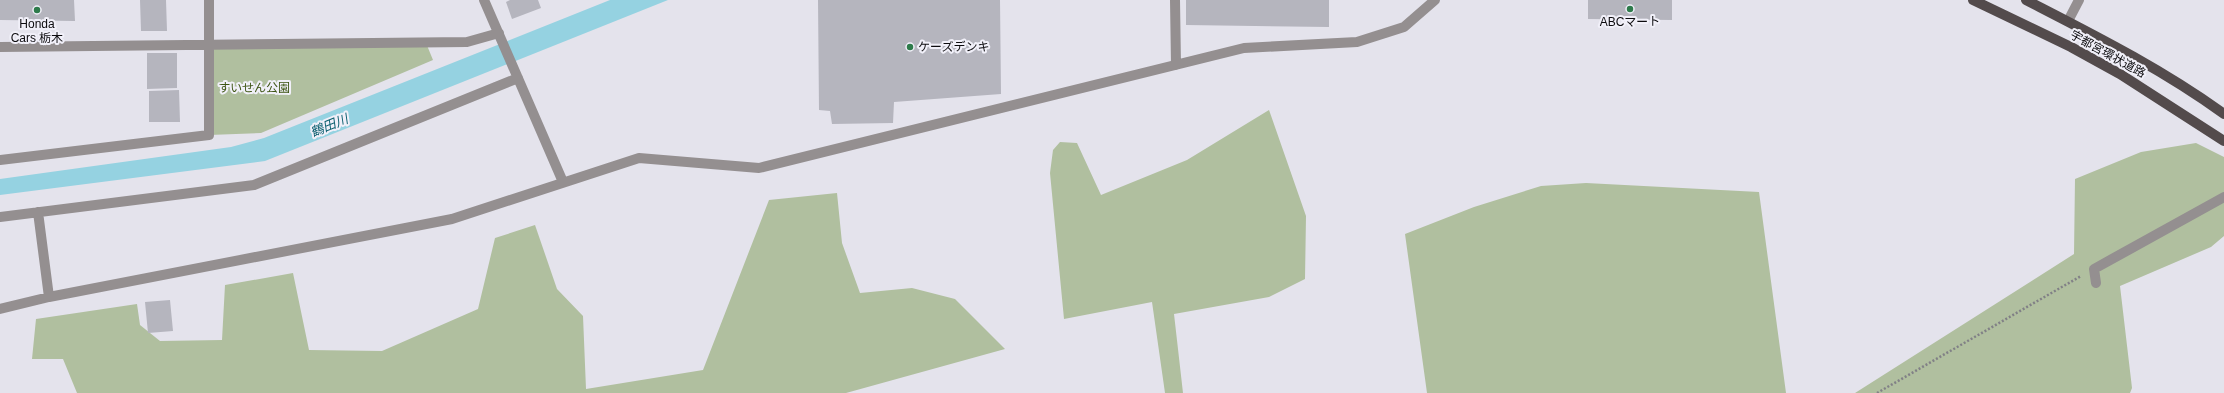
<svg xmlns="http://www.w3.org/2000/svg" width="2224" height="393" font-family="Helvetica,'Noto Sans JP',sans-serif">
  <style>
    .green { fill: #b0bf9f }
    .water { fill: #95d2e1 }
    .building { fill: #b5b5be }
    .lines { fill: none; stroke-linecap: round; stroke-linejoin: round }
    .path { stroke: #818086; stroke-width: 2.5; stroke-dasharray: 2 2; stroke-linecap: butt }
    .street { stroke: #948f90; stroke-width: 10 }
    .primary { stroke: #534b4c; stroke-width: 10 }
    .poi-dot { fill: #2e7b4b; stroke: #f1f0f9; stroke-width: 1.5 }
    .labels { text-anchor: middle; stroke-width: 4; stroke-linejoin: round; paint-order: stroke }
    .poi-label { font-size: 12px; fill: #0c0b0e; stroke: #f1f0f9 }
    .street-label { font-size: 12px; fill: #0c0b0e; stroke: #f1f0f9 }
    .park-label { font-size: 12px; fill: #3c5412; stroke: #f1f0f9 }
    .water-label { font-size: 13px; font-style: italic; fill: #0c6070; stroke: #f1f0f9 }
  </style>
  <rect width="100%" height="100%" fill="#e4e3ec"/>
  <path class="green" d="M 426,43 L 433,60 L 261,133 L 209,135 L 210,45 Z
    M 1269,110 L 1306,216 L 1305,279 L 1269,297 L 1174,314 L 1183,393 L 1165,393 L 1152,302 L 1064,319 L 1050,173 L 1053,150 L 1060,142 L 1077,143 L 1101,195 L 1187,160 Z
    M 2196,143 L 2224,157 L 2224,236 L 2211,247 L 2120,286 L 2132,388 L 2130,393 L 1855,393 L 2074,254 L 2075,179 L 2141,152 Z
    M 1586,183 L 1759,192 L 1786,393 L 1427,393 L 1405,234 L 1474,207 L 1541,186 Z
    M 837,193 L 842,243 L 860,293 L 912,288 L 955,299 L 1005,349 L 846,393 L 77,393 L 63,359 L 32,359 L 36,319 L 137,304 L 140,325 L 160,341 L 222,340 L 225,285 L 293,273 L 309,350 L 382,351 L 478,309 L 495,238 L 535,225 L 557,289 L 583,316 L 586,389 L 703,370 L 769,200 Z"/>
  <path class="water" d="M 610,0 L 668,0 L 265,161 L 0,195 L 0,179 L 231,147 L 264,138 Z"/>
  <path class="building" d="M 0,0 L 74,0 L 75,21 L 0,20 Z
    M 140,0 L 166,0 L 167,31 L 141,31 Z
    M 510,0 L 538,0 L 541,8 L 512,19 L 506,2 Z
    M 818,0 L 1000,0 L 1001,94 L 894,102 L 893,123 L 832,124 L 830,111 L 819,110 Z
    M 1186,0 L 1329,0 L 1329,27 L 1186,25 Z
    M 1588,0 L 1672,0 L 1672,20 L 1588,19 Z
    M 147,53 L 177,53 L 177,88 L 147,89 Z
    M 179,90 L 180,122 L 149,122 L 149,91 Z
    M 170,300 L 173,331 L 148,333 L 145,302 Z"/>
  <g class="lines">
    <path class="path" d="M 1877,393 L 2081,276"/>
    <path class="street" d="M 484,0 L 563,182
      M 1175,0 L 1176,65
      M 2068,21 L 2079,0
      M 0,47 L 467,42 L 499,33
      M 0,160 L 209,135 L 209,0
      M 38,212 L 49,297
      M 0,217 L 254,185 L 518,78
      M 2096,283 L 2094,269 L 2224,197
      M 0,309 L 49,297 L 452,219 L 639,158 L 759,168 L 1244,48 L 1357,42 L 1404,27 L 1435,0"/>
    <path class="primary" d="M 1973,0 L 2071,47 L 2120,74 L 2224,141
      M 2026,0 C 2094,35 2162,69 2224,114"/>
  </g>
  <g class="poi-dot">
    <circle cx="1630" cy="9" r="4"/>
    <circle cx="37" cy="10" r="4"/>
    <circle cx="910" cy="47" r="4"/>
  </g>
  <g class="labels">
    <g class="poi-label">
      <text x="1630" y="26">ABCマート</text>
      <text x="37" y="28">Honda<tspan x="37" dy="14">Cars 栃木</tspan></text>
      <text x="918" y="51" text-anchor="start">ケーズデンキ</text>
    </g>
    <g class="street-label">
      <text transform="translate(2108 54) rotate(29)" y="4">宇都宮環状道路</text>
    </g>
    <g class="park-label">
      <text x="254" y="92">すいせん公園</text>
    </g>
    <g class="water-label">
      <text transform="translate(329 125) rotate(-22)" y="5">鶴田川</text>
    </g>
  </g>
</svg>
